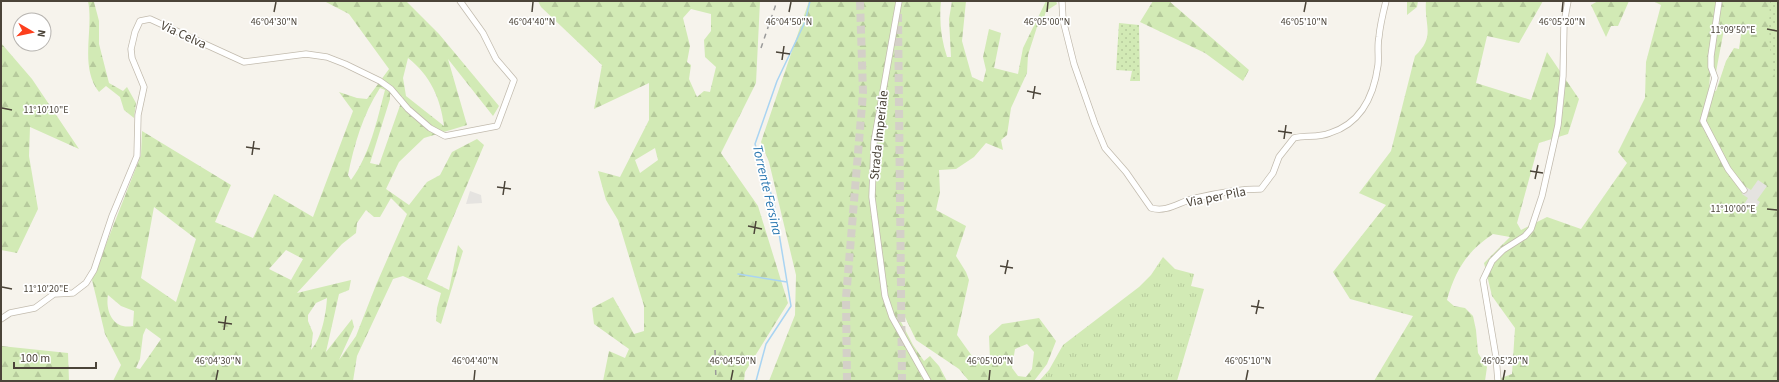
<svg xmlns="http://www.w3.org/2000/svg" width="1779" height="382" font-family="'Source Sans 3',sans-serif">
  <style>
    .grass { fill: url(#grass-tufts) }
    .forest { fill: url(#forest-firs); fill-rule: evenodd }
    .park { fill: url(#park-dots) }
    .parking { fill: #e5e3e0 }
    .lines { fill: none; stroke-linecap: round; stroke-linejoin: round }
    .stream { stroke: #a9d4f2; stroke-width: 1.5 }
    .highway-tunnel { stroke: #d4d0c8; stroke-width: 8; stroke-dasharray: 8 4; stroke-linecap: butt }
    .minor-casing { stroke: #c2bbae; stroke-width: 7 }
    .minor { stroke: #fff; stroke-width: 5.5 }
    .rail { stroke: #9a9a9a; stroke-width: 1.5; stroke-dasharray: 5 5; stroke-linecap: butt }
    .ticks { fill: none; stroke: #4b4439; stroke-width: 1.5 }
    .labels { text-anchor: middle; stroke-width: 3.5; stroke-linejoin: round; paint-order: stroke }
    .street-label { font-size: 13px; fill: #4b4439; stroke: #fff }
    .water-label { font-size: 14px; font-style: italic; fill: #2e7ab2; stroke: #fff }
    .ticks-label { font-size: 10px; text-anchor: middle; fill: #4b4439; stroke: #fff; stroke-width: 3.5; stroke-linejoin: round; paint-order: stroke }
  </style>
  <defs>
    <pattern id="grass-tufts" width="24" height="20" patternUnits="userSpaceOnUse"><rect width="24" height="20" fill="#d2eab5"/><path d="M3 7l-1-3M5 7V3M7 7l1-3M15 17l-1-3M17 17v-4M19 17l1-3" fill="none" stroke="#b6ca9c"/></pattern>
    <pattern id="forest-firs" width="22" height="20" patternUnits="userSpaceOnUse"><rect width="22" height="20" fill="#d2eab5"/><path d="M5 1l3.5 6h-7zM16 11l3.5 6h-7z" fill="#b6ca9c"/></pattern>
    <pattern id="park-dots" width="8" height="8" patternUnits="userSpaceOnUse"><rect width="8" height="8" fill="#d2eab5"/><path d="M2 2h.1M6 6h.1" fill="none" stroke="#b6ca9c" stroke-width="1.8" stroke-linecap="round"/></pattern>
  </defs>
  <rect width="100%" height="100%" fill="#f6f3ec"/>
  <path class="grass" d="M 1163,257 L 1175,269 L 1194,274 L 1191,286 L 1204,289 L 1177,381 L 1039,381 L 1049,370 L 1063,345 L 1139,287 L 1151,275 Z"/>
  <path class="forest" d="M 88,1 L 97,1 L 94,2 L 99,21 L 99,44 L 109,83 L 123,91 L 127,87 L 136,103 L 134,118 L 124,110 L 120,97 L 106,86 L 99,92 C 79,66 94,30 88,1 Z
    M 324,1 L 406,1 L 439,34 L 499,106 L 493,116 L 448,59 L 467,125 L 424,138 L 399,162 L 386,189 L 409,205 L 427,182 L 440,175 L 452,152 L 477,139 L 484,145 L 427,279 L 449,290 L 458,245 L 463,251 L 441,324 L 436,321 L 437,308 L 441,293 L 403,276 L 393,279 L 357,356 L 353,381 L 113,381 L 121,365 L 105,334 L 92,280 L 141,155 L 142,131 L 231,185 L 215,222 L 253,238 L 274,194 L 313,217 L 353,111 L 339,92 L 357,98 L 367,99 L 389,69 L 349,14 ZM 408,58 C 430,75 441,99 444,126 L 406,96 L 403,78 ZM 380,88 L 385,90 C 377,120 370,155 351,180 L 348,175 C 354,145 363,114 380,88 ZM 390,94 L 403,97 L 379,165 L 370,163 L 390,99 ZM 391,198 L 407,214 L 376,285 L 356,336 L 339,360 L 354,327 L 352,319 L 326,352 L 339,294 L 349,290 L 351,280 L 297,293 L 342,244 L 356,233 L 357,223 L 366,210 L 374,217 L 380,217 ZM 154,207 L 196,239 L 176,302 L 141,278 ZM 286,250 L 303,259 L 291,280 L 269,269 ZM 108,295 L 121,306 L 134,311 L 133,326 C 114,330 105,312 108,295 ZM 327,298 C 326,314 322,338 311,350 L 313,333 L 308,321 L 308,315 L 316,303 ZM 146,328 L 161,339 L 140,369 L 136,368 L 140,359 L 143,335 Z
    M 538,1 L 760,1 L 756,83 L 721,153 L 758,206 L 788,303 L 745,372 L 744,381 L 603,381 L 609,351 L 625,358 L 629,349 L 594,324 L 592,308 L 613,297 L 634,334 L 644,331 L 644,306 L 618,220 L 606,200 L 598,171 L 620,177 L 649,120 L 649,83 L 594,109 L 602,65 L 541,7 ZM 691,9 L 711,14 L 711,31 L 704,40 L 705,57 L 716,67 L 710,92 L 704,91 L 697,97 L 689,79 L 691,65 L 687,62 L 690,46 L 683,18 ZM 655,148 L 658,160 L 640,173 L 635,160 Z
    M 809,1 L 941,1 C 939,20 941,39 947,57 L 951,57 L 949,19 L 952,1 L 966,1 L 962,41 L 972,77 L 983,82 L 986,70 L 983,57 L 989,29 L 1001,33 L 994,68 L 1018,74 L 1023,48 L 1046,1 L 1056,1 L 1057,4 L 1046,11 L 1043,21 L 1037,27 L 1028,55 L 1027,73 L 1011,108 L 1007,135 L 1001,140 L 1003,150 L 986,143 L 974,157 L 956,169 L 939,170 L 940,192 L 936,210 L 966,226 L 956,256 L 966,272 L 969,280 L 957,335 L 972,356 L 985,365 L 990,359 L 989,336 L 1002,324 L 1039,318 L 1056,341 L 1047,364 L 1034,381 L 969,381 L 959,369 L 916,340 L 905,317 L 899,318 L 913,345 L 924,361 L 930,356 L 939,366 L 947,381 L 769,381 L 795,315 L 796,275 L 769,162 L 761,142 ZM 1027,344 L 1034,352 L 1032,369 L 1026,377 L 1018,376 L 1012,368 L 1015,349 Z
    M 1153,1 L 1169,1 L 1249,70 L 1243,81 L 1205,53 L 1140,22 Z
    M 1407,1 L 1418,1 L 1417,7 L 1407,15 Z
    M 1426,1 L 1543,1 L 1519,43 L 1487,36 L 1476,83 L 1531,100 L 1547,52 L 1579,99 L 1568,134 L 1539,143 L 1517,223 L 1521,230 L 1547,217 L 1581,229 L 1627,163 L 1618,152 L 1645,98 L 1646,62 L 1661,5 L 1653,1 L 1778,1 L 1778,381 L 1501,381 L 1501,378 L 1512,374 L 1515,328 L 1492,296 L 1484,263 L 1510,237 L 1493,234 C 1467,251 1455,271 1447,300 L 1454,306 L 1465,308 L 1473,316 L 1476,330 L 1478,353 L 1487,367 L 1485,381 L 1374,381 L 1413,316 L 1350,299 L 1333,272 L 1386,205 L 1359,193 L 1391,151 L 1415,56 C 1436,36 1424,26 1426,1 ZM 1725,24 L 1742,27 L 1739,49 L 1734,48 L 1726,61 L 1716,91 L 1709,90 L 1710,74 L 1716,72 Z
    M 1598,1 L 1629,1 L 1618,26 L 1611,26 L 1606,37 L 1591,5 Z
    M 1,43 L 32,79 L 79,149 L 30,127 L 29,156 L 38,209 L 17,253 L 1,250 Z
    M 1,346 L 68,353 L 69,381 L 1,381 Z"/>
  <path class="park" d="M 1770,1 L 1778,1 L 1778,89 C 1769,56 1768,35 1770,1 Z
    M 1119,23 L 1139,25 L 1140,81 L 1130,81 L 1132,71 L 1116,70 Z"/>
  <path class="parking" d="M 1758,180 L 1767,186 L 1757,200 L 1760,202 L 1757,207 L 1754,205 L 1751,209 L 1744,204 L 1748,198 L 1742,194 L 1746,187 L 1751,190 Z
    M 470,191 L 481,195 L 482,203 L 466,204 Z"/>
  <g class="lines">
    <path class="stream" d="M 738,274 L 787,282
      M 756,381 L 766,344 L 791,306 L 774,203 L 755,144 L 777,81 L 805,22 L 810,1"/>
    <path class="highway-tunnel" d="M 898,14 L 902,381
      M 847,381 L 846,298 L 863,93 L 860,1"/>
    <defs>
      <path id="minor" d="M 899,1 L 874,142 L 872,197 L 885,296 L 892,317 L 928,381
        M 1062,1 L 1063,20 L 1074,64 L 1095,124 L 1105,148 L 1126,172 L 1151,208 C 1168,213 1180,201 1196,198 C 1217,193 1240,189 1261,189 L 1273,173 L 1279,157 L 1294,138 C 1306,135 1318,138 1330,133 C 1362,123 1374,95 1378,65 C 1379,56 1377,46 1379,37 C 1380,25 1383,13 1386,1
        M 1719,1 L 1711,56 L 1711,67 L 1715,78 L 1703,121 L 1728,169 L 1744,190
        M 1,319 L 10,313 L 35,308 L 54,294 L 73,293 L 86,283 L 94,270 L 112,216 L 137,156 L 138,115 L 144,87 L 132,58 L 131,49 L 135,32 L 140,21 L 150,19 L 244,62 L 306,54 L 327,57 L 345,64 L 380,81 L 391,89 L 408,109 L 430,128 L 445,136 L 497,126 L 514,80 L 496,59 L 483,33 L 460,1
        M 1498,381 L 1496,357 L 1483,280 L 1492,261 L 1503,250 L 1525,236 L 1531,229 L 1542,196 L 1558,125 L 1563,76 L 1564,23 L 1568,1"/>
    </defs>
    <use href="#minor" class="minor-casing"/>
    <use href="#minor" class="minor"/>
    <path class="rail" d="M 761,48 L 777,1
      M 715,350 L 716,381"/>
  </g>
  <path class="ticks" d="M 274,12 L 276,2M 532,12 L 533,2M 789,12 L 791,2M 1047,12 L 1048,2M 1304,12 L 1306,2M 1562,12 L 1563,2M 1767,29 L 1777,31M 776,52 L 790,54M 782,60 L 784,46M 1027,91 L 1041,94M 1033,99 L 1035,86M 2,108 L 12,110M 1278,131 L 1292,133M 1284,139 L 1286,125M 246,147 L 260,149M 252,155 L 254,141M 1530,171 L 1543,173M 1535,179 L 1538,165M 497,187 L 511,189M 503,195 L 505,181M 1767,209 L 1777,210M 748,226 L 762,229M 754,234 L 756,221M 1000,266 L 1013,268M 1005,274 L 1008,260M 2,287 L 12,289M 1251,306 L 1264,308M 1256,314 L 1259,300M 218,322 L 232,324M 224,330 L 226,316M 216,380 L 218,370M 474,380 L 475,370M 731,380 L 733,370M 989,380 L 990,370M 1246,380 L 1248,370M 1503,380 L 1505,370"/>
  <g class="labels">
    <g class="street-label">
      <text transform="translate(184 34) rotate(25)" y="5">Via Celva</text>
      <text transform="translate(878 135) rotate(-84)" y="5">Strada Imperiale</text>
      <text transform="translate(1216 196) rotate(-11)" y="5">Via per Pila</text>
    </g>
    <g class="water-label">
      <text transform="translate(768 190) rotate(77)" y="5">Torrente Fersina</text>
    </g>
  </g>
  <g class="ticks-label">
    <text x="274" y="25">46°04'30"N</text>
    <text x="532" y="25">46°04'40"N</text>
    <text x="789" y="25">46°04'50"N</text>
    <text x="1047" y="25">46°05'00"N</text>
    <text x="1304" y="25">46°05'10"N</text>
    <text x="1562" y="25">46°05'20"N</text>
    <text x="1733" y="33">11°09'50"E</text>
    <text x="46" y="113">11°10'10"E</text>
    <text x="1733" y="212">11°10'00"E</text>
    <text x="46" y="292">11°10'20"E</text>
    <text x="218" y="364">46°04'30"N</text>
    <text x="475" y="364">46°04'40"N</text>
    <text x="733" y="364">46°04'50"N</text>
    <text x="990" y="364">46°05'00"N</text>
    <text x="1248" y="364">46°05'10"N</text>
    <text x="1505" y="364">46°05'20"N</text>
  </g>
  <rect width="1779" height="382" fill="none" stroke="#4b4439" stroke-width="4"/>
  <g transform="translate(32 32) rotate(99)"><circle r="19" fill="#ffffff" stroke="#b7b4b0"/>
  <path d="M0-3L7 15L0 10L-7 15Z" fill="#fc3f1d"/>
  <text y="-6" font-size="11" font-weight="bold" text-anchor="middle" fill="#4b4439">N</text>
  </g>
  <path d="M14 362v6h82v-6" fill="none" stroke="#4b4439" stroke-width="2"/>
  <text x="20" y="362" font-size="12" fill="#4b4439" stroke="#ffffff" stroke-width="3" paint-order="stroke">100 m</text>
</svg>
